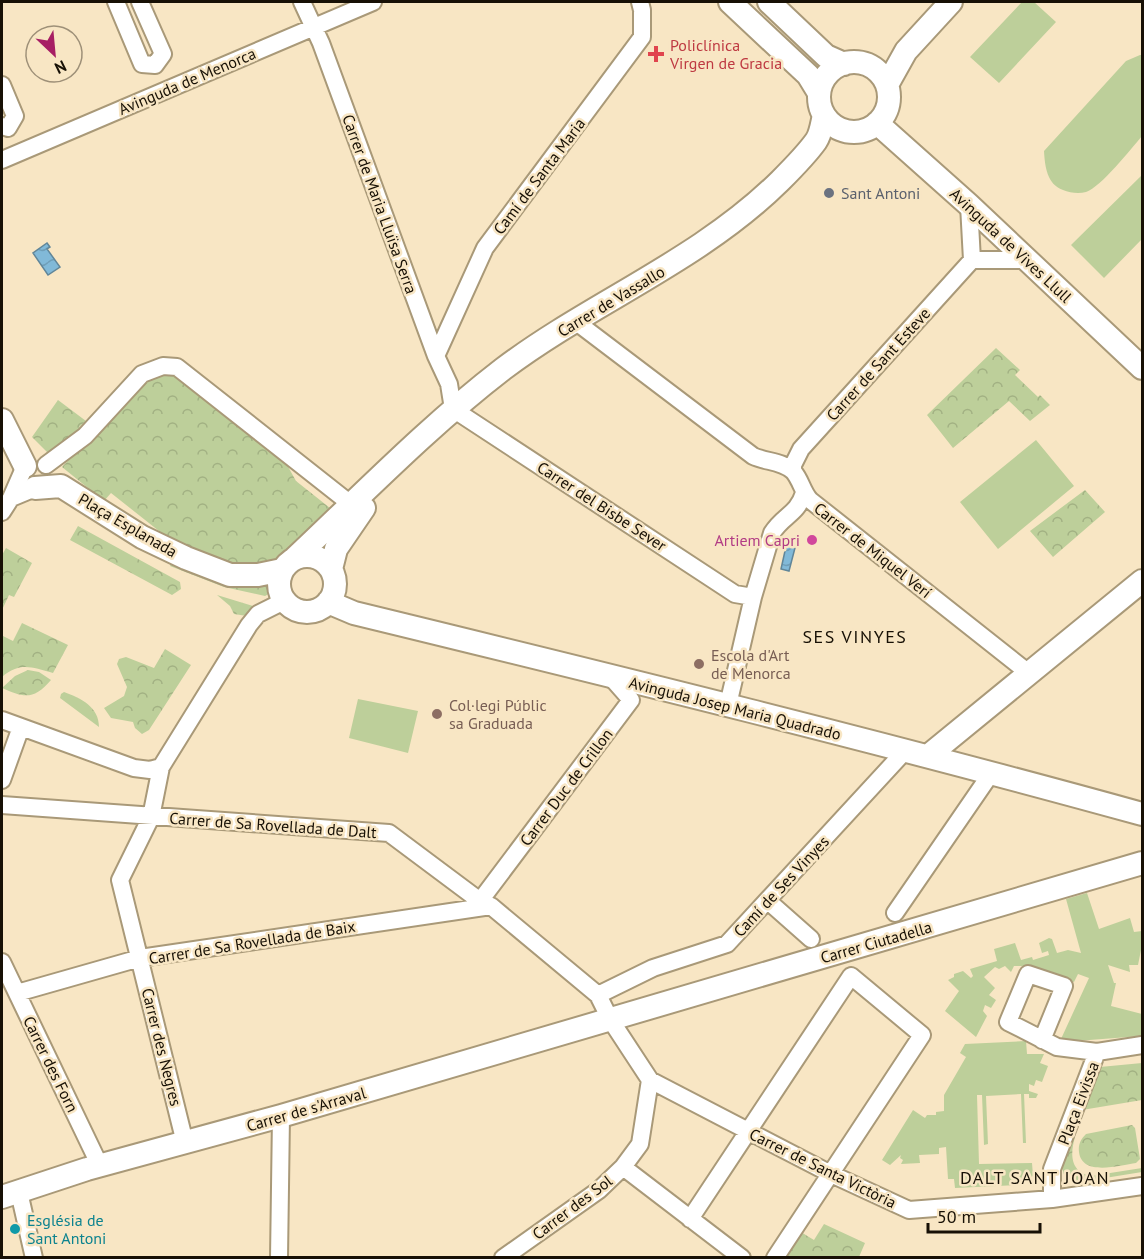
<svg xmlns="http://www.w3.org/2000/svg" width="1144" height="1259" font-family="'PT Sans',sans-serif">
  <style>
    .park { fill: url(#park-crowns) }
    .garden { fill: #bdcf9a }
    .water { fill: url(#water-waves); stroke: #618699; stroke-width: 1.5 }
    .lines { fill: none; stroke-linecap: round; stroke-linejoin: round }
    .street-casing { stroke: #a99978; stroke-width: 20 }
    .secondary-casing { stroke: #a99978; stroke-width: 26 }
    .street { stroke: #fff; stroke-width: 16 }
    .secondary { stroke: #fff; stroke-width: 22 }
    .health-dot { fill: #e0444e; stroke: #f8e6c4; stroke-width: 2 }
    .worship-dot { fill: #6b7280; stroke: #f8e6c4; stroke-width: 2 }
    .hotel-dot { fill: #d1479c; stroke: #f8e6c4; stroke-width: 2 }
    .education-dot { fill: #8d6e63; stroke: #f8e6c4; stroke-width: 2 }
    .culture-dot { fill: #0f9aa8; stroke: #f8e6c4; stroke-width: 2 }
    .labels { text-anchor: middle; stroke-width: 5; stroke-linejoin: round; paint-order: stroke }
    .health-label { font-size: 16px; fill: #be3a42; stroke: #f8e6c4; text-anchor: start }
    .street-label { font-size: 16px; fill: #171005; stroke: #f8e6c4 }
    .worship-label { font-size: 16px; fill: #5b616d; stroke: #f8e6c4; text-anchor: start }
    .hotel-label { font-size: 16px; fill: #b23c85; stroke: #f8e6c4; text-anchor: end }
    .education-label { font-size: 16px; fill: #785e54; stroke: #f8e6c4; text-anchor: start }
    .culture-label { font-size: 16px; fill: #0d838f; stroke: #f8e6c4; text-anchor: start }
    .neighbourhood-label { font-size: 18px; letter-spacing: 1.5px; fill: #171005; stroke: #f8e6c4 }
  </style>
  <defs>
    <pattern id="park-crowns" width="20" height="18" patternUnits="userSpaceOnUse" patternTransform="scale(1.5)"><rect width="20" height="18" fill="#bdcf9a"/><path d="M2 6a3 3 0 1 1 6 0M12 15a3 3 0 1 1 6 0" fill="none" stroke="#a2b183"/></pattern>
    <pattern id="water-waves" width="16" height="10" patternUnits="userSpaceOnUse" patternTransform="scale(1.5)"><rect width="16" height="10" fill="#81b9d8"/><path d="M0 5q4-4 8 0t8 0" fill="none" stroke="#6f9eb8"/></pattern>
  </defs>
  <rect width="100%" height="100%" fill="#f8e6c4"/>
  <path class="park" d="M 996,348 L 1020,370 L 1015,375 L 1038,397 L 1040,395 L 1050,405 L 1030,421 L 1009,401 L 953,448 L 927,415 Z
    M 164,370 L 182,373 L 281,454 L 296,481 L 330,508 L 282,558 L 238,570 L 158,535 L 159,531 L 111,493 L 104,501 L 62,467 L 147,377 Z
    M 58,400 L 86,421 L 79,427 L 83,432 L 49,454 L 32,437 Z
    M 1085,490 L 1105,512 L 1053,557 L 1030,531 Z
    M 78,526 L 180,582 L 181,589 L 172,595 L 70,540 Z
    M 6,548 L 32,563 L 14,597 L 9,595 L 2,610 L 2,555 Z
    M 171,564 L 209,578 L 274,581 L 274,591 L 265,596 L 224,587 L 170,566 Z
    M 217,595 L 253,606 L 247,616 L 234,614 L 230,606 Z
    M 22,623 L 68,645 L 53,673 C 31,667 20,662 2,677 L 2,638 L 3,636 L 13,641 Z
    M 165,649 L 191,665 L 149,730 L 142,734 L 135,728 L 133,722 L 111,718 L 104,708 L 124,696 L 127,687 L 117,664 L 119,659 L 126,657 L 154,668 Z
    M 28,670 L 39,672 L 51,680 C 34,700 24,698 2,688 L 15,676 Z
    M 64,692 C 81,698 99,707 99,727 L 60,698 L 61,694 Z
    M 1142,1063 L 1142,1100 L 1082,1110 L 1100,1067 Z
    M 1132,1125 L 1135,1128 L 1140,1159 L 1136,1163 C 1120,1165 1082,1177 1079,1152 C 1078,1144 1081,1139 1086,1134 Z
    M 1072,1134 L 1075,1137 C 1070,1154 1070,1172 1091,1176 L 1142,1168 L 1142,1172 L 1080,1182 L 1069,1182 C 1055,1168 1067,1150 1072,1134 Z
    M 824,1224 L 865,1243 L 859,1257 L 780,1258 L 799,1231 L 814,1240 Z"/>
  <path class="garden" d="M 1022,2 L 1034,2 L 1056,22 L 999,83 L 970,57 Z
    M 1140,55 L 1142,55 L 1142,136 C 1131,149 1101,187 1086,192 C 1079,194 1070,193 1063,190 C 1047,184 1045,167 1044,151 L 1126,61 Z
    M 1142,175 L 1142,239 L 1104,278 L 1071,245 Z
    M 1036,440 L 1074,486 L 998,549 L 960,502 Z
    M 358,699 L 418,711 L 408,753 L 349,738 Z
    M 1087,893 L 1099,929 L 1130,918 L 1134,932 L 1142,931 L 1142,945 L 1138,965 L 1129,965 L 1130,972 L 1108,965 L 1114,983 L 1116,983 L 1111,1006 L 1142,1014 L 1142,1036 L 1063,1042 L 1061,1039 L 1089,978 L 1078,974 L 1074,982 L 1023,966 L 1014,966 L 1011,972 L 1005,966 L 999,969 L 995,967 L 984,977 L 995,988 L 989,995 L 996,1000 L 991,1008 L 985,1005 L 983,1011 L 987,1016 L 976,1037 L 945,1011 L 959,991 L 948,980 L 954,977 L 954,974 L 963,971 L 971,978 L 973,976 L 970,969 L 997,961 L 994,949 L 1015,943 L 1021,960 L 1032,957 L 1033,960 L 1049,955 L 1048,951 L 1042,953 L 1039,943 L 1049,938 L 1052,939 L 1057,953 L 1068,950 L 1081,953 L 1066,899 Z
    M 1026,1041 L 1027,1054 L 1044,1054 L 1040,1063 L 1048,1066 L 1042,1082 L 1036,1080 L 1034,1086 L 1029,1084 L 1029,1091 L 1038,1094 L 1036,1098 L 1029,1098 L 1029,1094 L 1024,1094 L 1026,1143 L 1023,1143 L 1021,1094 L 986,1096 L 988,1144 L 984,1145 L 982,1095 L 977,1095 L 979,1164 L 1032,1163 L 1033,1176 L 1020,1185 L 955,1188 L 954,1179 L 948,1179 L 946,1147 L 939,1148 L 939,1154 L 919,1155 L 920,1163 L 901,1164 L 903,1160 L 900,1158 L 901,1155 L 890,1165 L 882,1160 L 913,1110 L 925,1118 L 927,1115 L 936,1115 L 936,1112 L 944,1111 L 944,1095 L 966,1057 L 960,1053 L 965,1044 Z"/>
  <path class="water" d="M 47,243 L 50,247 L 47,249 L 60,267 L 48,275 L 33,253 Z
    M 787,542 L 796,544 L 789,571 L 781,569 Z"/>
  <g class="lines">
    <defs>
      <path id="street" d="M 116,2 L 142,64 L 155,65 L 163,54 L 140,2
        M 302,2 L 321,43 L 436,356 L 449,384 L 453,409 L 735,594 L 753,597
        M 2,85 L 15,116 L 8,128 L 2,126
        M 2,160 L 373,2
        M 972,260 L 1028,260
        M 575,321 L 753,456 C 766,462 782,461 793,471 C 801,480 802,491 810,500 L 1030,674
        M 436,356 L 485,248 L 642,37 L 642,10 L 640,2
        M 46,465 L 85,436 L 142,374 L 163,366 L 177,367 L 352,505
        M 793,471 L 793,465 L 801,449 L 972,260 L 969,205
        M 11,498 L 25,466
        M 2,512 L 11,498 L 35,488
        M 728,705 L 753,597 L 772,533 C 783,515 797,515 804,493
        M 2,720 L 134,768 L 150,770 L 161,767
        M 2,780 L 21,727
        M 2,805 L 389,833 L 480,901 L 491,906 L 598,995 L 610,1019 L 650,1080 L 831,1174 L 909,1210 L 1052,1199 L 1142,1186
        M 480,901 L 631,700 L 609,675
        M 768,901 L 811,939
        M 895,913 L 992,772
        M 2,962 L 100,1166
        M 17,993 L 140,958 L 491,906
        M 598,995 L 653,968 L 727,944 L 904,752
        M 1042,1040 L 1064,986 L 1028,974 L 1008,1022 L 1057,1047 L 1097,1052
        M 185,1143 L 120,880 L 151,817 L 161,767 L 249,625 L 258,614 L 284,601
        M 623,1167 L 742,1258
        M 19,1192 L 34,1258
        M 1052,1199 L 1052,1169 L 1097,1052 L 1142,1045
        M 690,1219 L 851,976 L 922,1035 L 775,1258
        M 279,1258 L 281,1116
        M 503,1258 L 599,1190 L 623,1167 L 640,1144 L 650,1080"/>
      <path id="secondary" d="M 730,2 L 808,75 L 819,93
        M 769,2 L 826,56 L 844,64
        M819 97a35 35 0 1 1 70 0a35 35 0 1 1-70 0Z
        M 887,85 L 906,51 L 951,2
        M 877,123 L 969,205 L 1142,368
        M 2,420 L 25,466
        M 35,488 L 61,486 L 142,537 L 186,558 L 230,575 L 258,575 L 282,570
        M279 584a28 28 0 1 1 56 0a28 28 0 1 1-56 0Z
        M 295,558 C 363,494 429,426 503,369 C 592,302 699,261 780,181 C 792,169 806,155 816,141 C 821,134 822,123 824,115
        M 331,569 L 336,549 L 364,508
        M 328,602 L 354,613 C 617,677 881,742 1142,814
        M 928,756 L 1142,581
        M 2,1197 L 87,1169 L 281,1116 L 1142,863"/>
    </defs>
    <use href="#street" class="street-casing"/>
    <use href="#secondary" class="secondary-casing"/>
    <use href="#street" class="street"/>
    <use href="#secondary" class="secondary"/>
  </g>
  <path class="health-dot" d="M653 45h6v6h6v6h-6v6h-6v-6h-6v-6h6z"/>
  <circle class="worship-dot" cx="829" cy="193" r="6"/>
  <circle class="hotel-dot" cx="812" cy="540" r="6"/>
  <g class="education-dot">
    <circle cx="699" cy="664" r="6"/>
    <circle cx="437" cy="714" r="6"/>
  </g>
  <circle class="culture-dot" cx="15" cy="1229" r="6"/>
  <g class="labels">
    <g class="health-label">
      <text x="670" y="51">Policlínica<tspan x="670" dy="18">Virgen de Gracia</tspan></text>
    </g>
    <g class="street-label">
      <text transform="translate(187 81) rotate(-23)" y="6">Avinguda de Menorca</text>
      <text transform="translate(539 176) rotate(-53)" y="6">Camí de Santa Maria</text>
      <text transform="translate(380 204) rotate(70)" y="6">Carrer de Maria Lluïsa Serra</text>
      <text transform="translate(1011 245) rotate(43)" y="6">Avinguda de Vives Llull</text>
      <text transform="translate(611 301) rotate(-31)" y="6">Carrer de Vassallo</text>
      <text transform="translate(878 364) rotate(-48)" y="6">Carrer de Sant Esteve</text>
      <text transform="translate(602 506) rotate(33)" y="6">Carrer del Bisbe Sever</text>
      <text transform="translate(128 525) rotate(30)" y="6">Plaça Esplanada</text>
      <text transform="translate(873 550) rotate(38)" y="6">Carrer de Miquel Verí</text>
      <text transform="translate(735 708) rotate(14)" y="6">Avinguda Josep Maria Quadrado</text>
      <text transform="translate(566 787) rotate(-53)" y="6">Carrer Duc de Crillon</text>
      <text transform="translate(273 825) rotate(4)" y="6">Carrer de Sa Rovellada de Dalt</text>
      <text transform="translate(781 886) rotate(-47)" y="6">Camí de Ses Vinyes</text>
      <text transform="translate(252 942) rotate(-9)" y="6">Carrer de Sa Rovellada de Baix</text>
      <text transform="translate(876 942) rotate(-16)" y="6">Carrer Ciutadella</text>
      <text transform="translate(162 1047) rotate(76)" y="6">Carrer des Negres</text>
      <text transform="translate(51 1064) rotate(64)" y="6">Carrer des Forn</text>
      <text transform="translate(1078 1103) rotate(-69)" y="6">Plaça Eivissa</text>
      <text transform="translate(306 1109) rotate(-16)" y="6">Carrer de s'Arraval</text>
      <text transform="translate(823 1168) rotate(26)" y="6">Carrer de Santa Victòria</text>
      <text transform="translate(572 1207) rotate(-37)" y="6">Carrer des Sol</text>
    </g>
    <g class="worship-label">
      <text x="841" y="199">Sant Antoni</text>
    </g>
    <g class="hotel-label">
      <text x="800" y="546">Artiem Capri</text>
    </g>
    <g class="education-label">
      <text x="711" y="661">Escola d'Art<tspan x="711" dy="18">de Menorca</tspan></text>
      <text x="449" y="711">Col·legi Públic<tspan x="449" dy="18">sa Graduada</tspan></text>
    </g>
    <g class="culture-label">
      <text x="27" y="1226">Església de<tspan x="27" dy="18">Sant Antoni</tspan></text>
    </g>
    <g class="neighbourhood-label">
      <text x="855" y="643">SES VINYES</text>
      <text x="1035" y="1184">DALT SANT JOAN</text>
    </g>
  </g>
  <rect width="1144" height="1259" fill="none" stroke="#171005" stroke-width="6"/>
  <g transform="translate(54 54) rotate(154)"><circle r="28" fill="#f8e6c4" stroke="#9e9078" stroke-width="1.5"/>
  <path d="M0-4.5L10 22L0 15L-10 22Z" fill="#a71e64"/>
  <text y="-9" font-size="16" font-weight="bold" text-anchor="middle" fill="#171005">N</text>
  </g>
  <path d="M928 1223v9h112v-9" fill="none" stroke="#171005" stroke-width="3"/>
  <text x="937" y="1223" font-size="18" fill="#171005" stroke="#f8e6c4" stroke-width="4.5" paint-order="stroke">50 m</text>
</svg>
